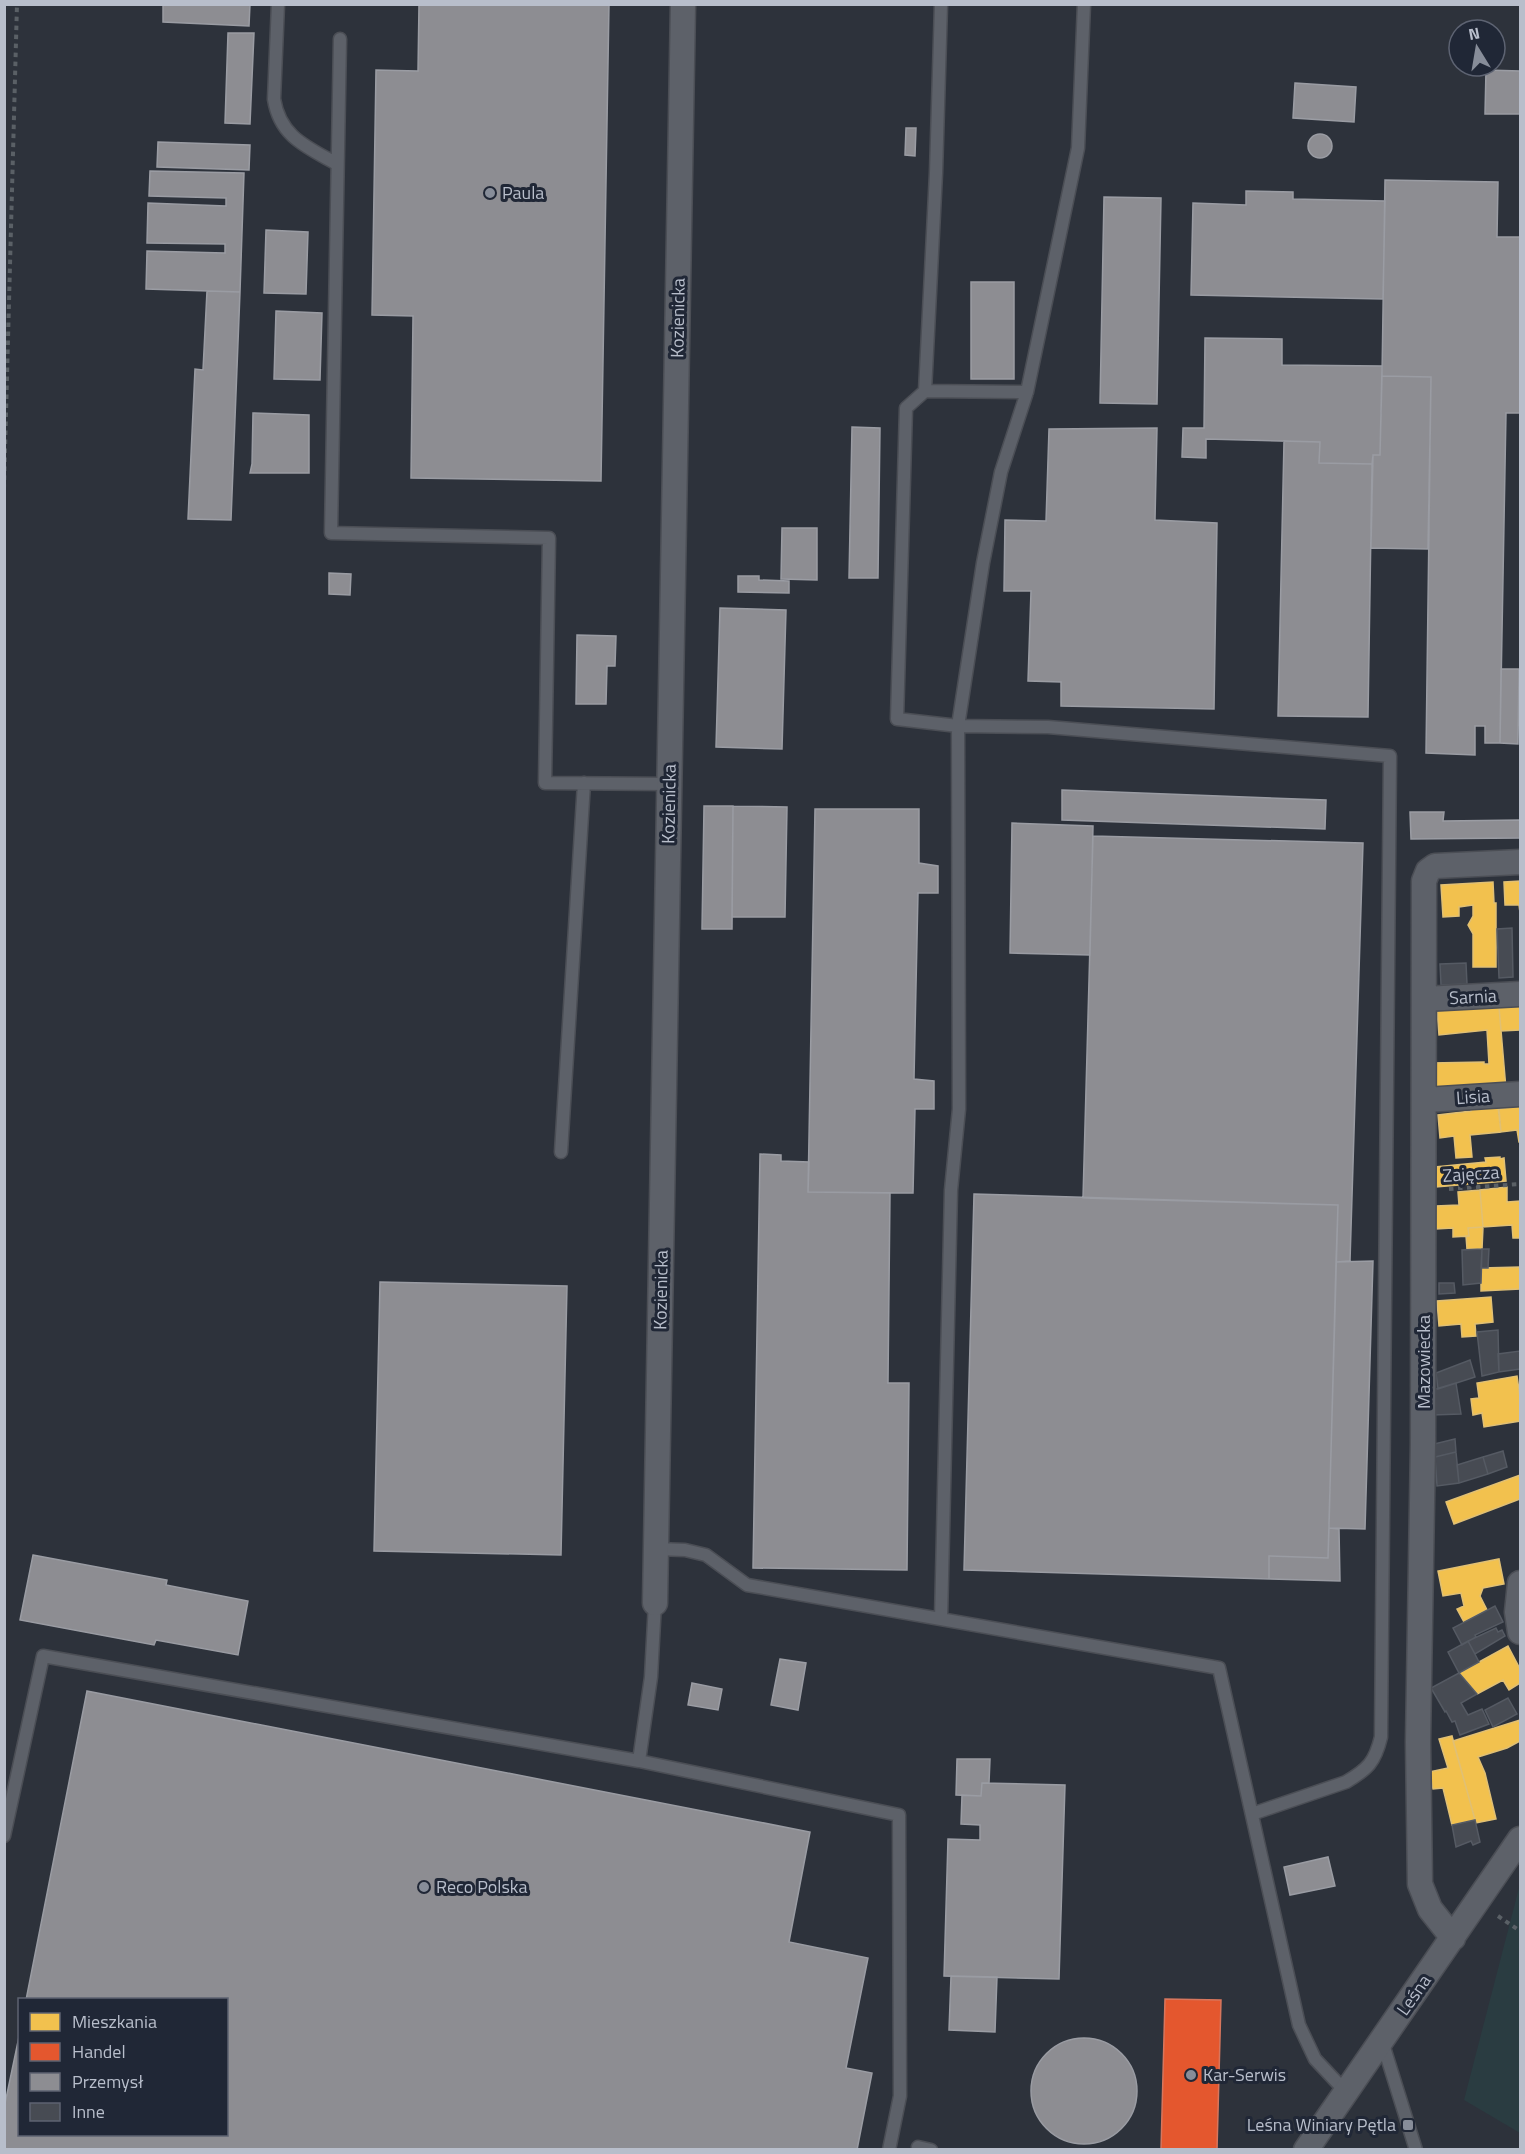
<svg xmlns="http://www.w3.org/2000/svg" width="1525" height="2154" font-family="'Titillium Web',sans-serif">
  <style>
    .green { fill: #2a3c41 }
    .homes { fill: #f2c14e; stroke: #e1c074; stroke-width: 1.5 }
    .shops { fill: #e4572e; stroke: #d7765d; stroke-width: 1.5 }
    .industry { fill: #8d8d92; stroke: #9a9ca3; stroke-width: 1.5 }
    .building { fill: #474b53; stroke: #555a63; stroke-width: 1.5 }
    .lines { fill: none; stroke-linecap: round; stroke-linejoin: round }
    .lane-casing { stroke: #4b4e55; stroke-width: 15 }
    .street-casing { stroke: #4b4e55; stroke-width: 27 }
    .path { stroke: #5a6066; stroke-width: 4; stroke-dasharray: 4.5 4.5; stroke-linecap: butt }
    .lane { stroke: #5d6169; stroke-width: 12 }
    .street { stroke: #5d6169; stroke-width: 24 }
    .poi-dot { fill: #878d99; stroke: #202736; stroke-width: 2 }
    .labels { text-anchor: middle; stroke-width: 6; stroke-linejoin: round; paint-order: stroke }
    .poi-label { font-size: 18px; fill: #b8becb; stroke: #202736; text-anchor: start }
    .street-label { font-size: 18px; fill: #b8becb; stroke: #202736 }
  </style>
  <rect width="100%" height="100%" fill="#2d323b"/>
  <path class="green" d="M 1520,1884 L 1520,2133 L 1464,2100 Z"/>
  <path class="homes" d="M 1520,881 L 1520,913 L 1519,905 L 1505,905 L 1504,882 Z
    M 1493,882 L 1494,903 L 1496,903 L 1496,967 L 1473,967 L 1473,934 L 1468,925 L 1473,916 L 1473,905 L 1459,907 L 1459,916 L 1443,917 L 1441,885 Z
    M 1520,1005 L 1520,1030 L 1501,1031 L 1499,1007 Z
    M 1499,1007 L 1506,1089 L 1433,1092 L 1431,1063 L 1484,1062 L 1484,1064 L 1489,1064 L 1487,1030 L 1439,1035 L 1437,1010 Z
    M 1497,1099 L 1501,1132 L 1470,1135 L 1472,1157 L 1456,1158 L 1454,1136 L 1440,1138 L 1438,1115 L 1471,1111 L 1470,1101 Z
    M 1520,1106 L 1520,1142 L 1519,1142 L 1517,1130 L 1501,1132 L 1499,1109 Z
    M 1500,1157 L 1500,1159 L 1504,1158 L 1506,1181 L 1436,1187 L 1435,1167 L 1486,1162 L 1485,1158 Z
    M 1507,1187 L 1507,1202 L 1520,1201 L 1520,1238 L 1513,1238 L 1512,1225 L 1483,1227 L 1480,1190 Z
    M 1480,1190 L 1483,1227 L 1468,1228 L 1469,1236 L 1453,1237 L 1453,1228 L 1436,1229 L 1436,1206 L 1459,1205 L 1458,1192 Z
    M 1483,1227 L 1482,1249 L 1467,1249 L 1466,1236 L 1469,1236 L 1468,1228 Z
    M 1520,1267 L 1520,1289 L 1481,1291 L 1481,1268 Z
    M 1491,1297 L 1493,1322 L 1475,1324 L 1476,1336 L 1462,1337 L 1461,1324 L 1439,1326 L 1437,1301 Z
    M 1517,1376 L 1520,1397 L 1520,1421 L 1484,1427 L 1482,1413 L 1473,1415 L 1471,1399 L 1479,1398 L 1477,1383 Z
    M 1520,1475 L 1520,1499 L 1454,1524 L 1446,1502 Z
    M 1499,1559 L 1504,1584 L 1483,1588 L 1480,1596 L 1487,1610 L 1464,1622 L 1457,1609 L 1464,1606 L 1461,1593 L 1443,1596 L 1438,1571 Z
    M 1508,1646 L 1520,1669 L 1520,1683 L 1509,1690 L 1503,1680 L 1477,1694 L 1459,1673 Z
    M 1520,1720 L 1520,1741 L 1507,1748 L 1478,1757 L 1485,1773 L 1496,1819 L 1476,1823 L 1453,1741 Z
    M 1452,1736 L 1475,1820 L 1452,1825 L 1443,1788 L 1433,1789 L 1429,1772 L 1448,1768 L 1439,1739 Z"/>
  <path class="shops" d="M 1165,1999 L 1221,2000 L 1217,2150 L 1161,2150 Z"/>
  <path class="industry" d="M 163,4 L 250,4 L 249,26 L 163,22 Z
    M 419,4 L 609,4 L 601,481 L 411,478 L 413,316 L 372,315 L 376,70 L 418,71 Z
    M 228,33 L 254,33 L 250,124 L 225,123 Z
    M 1486,70 L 1520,71 L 1520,114 L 1485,114 Z
    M 1295,83 L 1356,87 L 1354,122 L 1293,118 Z
    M 906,128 L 916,128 L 915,156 L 905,155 Z
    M1308 146a12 12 0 1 1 24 0a12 12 0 1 1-24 0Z
    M 158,142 L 250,145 L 249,170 L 157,167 Z
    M 150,171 L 244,173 L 240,292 L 146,289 L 147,251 L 225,253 L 225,244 L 147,243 L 148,203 L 226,206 L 226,198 L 149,196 Z
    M 1385,180 L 1498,182 L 1497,237 L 1520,237 L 1520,413 L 1506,413 L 1500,743 L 1485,743 L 1485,726 L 1475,726 L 1475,755 L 1426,753 L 1431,377 L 1382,376 Z
    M 1246,191 L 1293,192 L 1293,199 L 1385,201 L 1383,299 L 1191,295 L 1193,203 L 1246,205 Z
    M 1104,197 L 1161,198 L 1157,404 L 1100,403 Z
    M 266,230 L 308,232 L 306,294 L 264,293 Z
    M 971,282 L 1014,282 L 1014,379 L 971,379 Z
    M 207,291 L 240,292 L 231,520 L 188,519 L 195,369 L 203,370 Z
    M 276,311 L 322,313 L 320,380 L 274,379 Z
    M 1205,338 L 1282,339 L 1282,365 L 1382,366 L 1380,455 L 1373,455 L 1372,464 L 1319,463 L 1320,442 L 1206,439 L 1206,458 L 1182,457 L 1183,428 L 1204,428 Z
    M 1382,376 L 1431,377 L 1428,549 L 1371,548 L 1373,455 L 1380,455 Z
    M 253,413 L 309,415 L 309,473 L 250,473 L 252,464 Z
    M 852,427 L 880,428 L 878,578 L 849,578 Z
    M 1157,428 L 1155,520 L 1217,523 L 1214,709 L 1061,706 L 1061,682 L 1028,681 L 1031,591 L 1004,591 L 1005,520 L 1046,521 L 1049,429 Z
    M 1284,441 L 1320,442 L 1319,463 L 1372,464 L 1368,717 L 1278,716 Z
    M 782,528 L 817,528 L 817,580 L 781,579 Z
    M 329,573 L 351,574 L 350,595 L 329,594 Z
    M 738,576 L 759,576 L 759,580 L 789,581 L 789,593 L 738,592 Z
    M 720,608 L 786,610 L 782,749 L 716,747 Z
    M 577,635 L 616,636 L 615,666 L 607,666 L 606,704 L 576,704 Z
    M 1501,669 L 1519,669 L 1518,744 L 1500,743 Z
    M 1062,790 L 1326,800 L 1325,829 L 1062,820 Z
    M 704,806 L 733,806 L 732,929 L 702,929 Z
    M 733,806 L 787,807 L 785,917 L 732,917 Z
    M 815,809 L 919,809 L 919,863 L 938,866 L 938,893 L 918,893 L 914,1079 L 934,1081 L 934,1109 L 915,1109 L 913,1193 L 808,1192 Z
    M 1410,812 L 1444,812 L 1443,821 L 1520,820 L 1520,838 L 1411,839 Z
    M 1012,823 L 1093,826 L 1090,955 L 1010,953 Z
    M 1093,836 L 1363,843 L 1350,1261 L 1336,1262 L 1338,1205 L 1083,1198 Z
    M 760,1154 L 781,1155 L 781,1161 L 809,1162 L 808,1192 L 890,1193 L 888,1383 L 909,1383 L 907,1570 L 753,1568 Z
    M 974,1194 L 1338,1205 L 1328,1558 L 1269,1556 L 1269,1579 L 964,1570 Z
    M 1373,1261 L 1365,1529 L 1329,1528 L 1336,1262 Z
    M 380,1282 L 567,1286 L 561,1555 L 374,1551 Z
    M 1329,1528 L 1339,1529 L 1340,1581 L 1269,1579 L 1269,1556 L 1328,1558 Z
    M 33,1555 L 167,1580 L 166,1585 L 248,1601 L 238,1655 L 156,1640 L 154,1645 L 20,1620 Z
    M 780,1659 L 806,1663 L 798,1710 L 771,1705 Z
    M 692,1683 L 722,1689 L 718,1710 L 688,1705 Z
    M 87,1691 L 810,1832 L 789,1942 L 868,1958 L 846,2068 L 872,2073 L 857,2150 L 4,2150 L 4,2108 L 20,2032 L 20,2134 L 226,2134 L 226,2000 L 26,2000 Z
    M 957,1759 L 990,1759 L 989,1783 L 982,1783 L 981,1796 L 956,1795 Z
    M 982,1783 L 1065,1785 L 1059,1979 L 944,1976 L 948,1839 L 980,1840 L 980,1825 L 961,1824 L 962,1795 L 981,1796 Z
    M 1328,1857 L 1335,1886 L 1290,1895 L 1284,1867 Z
    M 951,1976 L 997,1977 L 995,2032 L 949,2030 Z
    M1031 2091a53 53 0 1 1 106 0a53 53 0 1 1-106 0Z"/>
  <path class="building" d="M 1512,928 L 1513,977 L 1499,978 L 1497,929 Z
    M 1466,963 L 1467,984 L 1441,985 L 1440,964 Z
    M 1482,1249 L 1489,1249 L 1488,1268 L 1481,1268 Z
    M 1482,1249 L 1481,1283 L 1463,1285 L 1462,1250 Z
    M 1439,1283 L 1454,1283 L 1455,1293 L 1439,1294 Z
    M 1498,1330 L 1499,1372 L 1482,1376 L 1477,1332 Z
    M 1520,1351 L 1520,1369 L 1499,1372 L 1498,1354 Z
    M 1470,1360 L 1475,1377 L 1438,1389 L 1436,1373 Z
    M 1456,1383 L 1461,1414 L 1432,1415 L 1432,1390 Z
    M 1455,1439 L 1456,1452 L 1435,1457 L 1434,1444 Z
    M 1503,1451 L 1507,1467 L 1488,1474 L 1483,1457 Z
    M 1456,1452 L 1459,1483 L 1437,1486 L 1435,1457 Z
    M 1483,1457 L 1488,1474 L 1459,1483 L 1457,1465 Z
    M 1495,1606 L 1503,1622 L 1475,1635 L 1476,1637 L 1462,1645 L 1453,1628 Z
    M 1496,1628 L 1498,1632 L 1502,1630 L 1505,1636 L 1475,1654 L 1468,1641 Z
    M 1468,1641 L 1479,1662 L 1459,1673 L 1448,1652 Z
    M 1459,1673 L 1477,1694 L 1461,1703 L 1468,1715 L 1482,1709 L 1489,1724 L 1460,1735 L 1455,1721 L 1452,1722 L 1446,1711 L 1445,1712 L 1431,1688 Z
    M 1508,1698 L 1517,1714 L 1493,1727 L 1485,1710 Z
    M 1475,1820 L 1480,1842 L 1473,1845 L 1471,1841 L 1456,1847 L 1452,1825 Z"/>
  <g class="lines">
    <defs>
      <path id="lane" d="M 278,4 L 274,99 C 280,137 307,147 337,164
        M 941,4 L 936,173 L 925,391 L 906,408 L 897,719 L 958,726 L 959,1109 L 951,1190 L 941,1619
        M 1084,4 L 1078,148 L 1027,392 L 1001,472 L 983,563 L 958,726 L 1048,727 L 1390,756 L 1381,1737 C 1375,1762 1368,1769 1346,1782 L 1252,1814
        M 340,39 L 331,533 L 549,538 L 545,783 L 669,784
        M 925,391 L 1027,392
        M 561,1152 L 584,783
        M 656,1549 L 685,1550 L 706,1555 L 747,1585 L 1219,1668 L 1299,2025 L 1315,2059 L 1346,2092
        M 639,1761 L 651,1677 L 655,1603
        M 4,1836 L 43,1656 L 639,1761 L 899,1815 L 900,2096 L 889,2150
        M 1382,2041 L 1416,2150
        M 918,2147 L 931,2150"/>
      <path id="street" d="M 1425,999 L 1520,994
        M 1425,1100 L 1520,1094
        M 1520,1583 L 1517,1612 L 1520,1632
        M 655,1603 L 683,4
        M 1453,1938 L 1430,1909 L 1420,1884 L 1418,1742 L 1423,1443 L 1424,881 L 1428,871 L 1435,866 L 1520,862
        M 1306,2150 L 1520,1839"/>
    </defs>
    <use href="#lane" class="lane-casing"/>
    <use href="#street" class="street-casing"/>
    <path class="path" d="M 4,489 L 17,4
      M 1449,1189 L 1520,1184
      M 1498,1916 L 1520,1931"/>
    <use href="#lane" class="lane"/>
    <use href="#street" class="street"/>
  </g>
  <g class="poi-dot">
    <circle cx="490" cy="193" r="6"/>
    <circle cx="424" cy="1887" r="6"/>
    <circle cx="1191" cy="2075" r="6"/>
    <rect x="1402" y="2119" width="12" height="12" rx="3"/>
  </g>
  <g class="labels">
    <g class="poi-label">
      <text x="502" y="199">Paula</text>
      <text x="436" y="1893">Reco Polska</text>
      <text x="1203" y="2081">Kar-Serwis</text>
      <text x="1396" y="2131" text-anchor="end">Leśna Winiary Pętla</text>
    </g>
    <g class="street-label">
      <text transform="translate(678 318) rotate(-89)" y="6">Kozienicka</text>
      <text transform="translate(669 804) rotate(-89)" y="6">Kozienicka</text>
      <text transform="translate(1473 997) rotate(-3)" y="6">Sarnia</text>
      <text transform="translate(1473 1097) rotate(-4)" y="6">Lisia</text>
      <text transform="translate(1471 1174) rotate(-4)" y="6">Zajęcza</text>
      <text transform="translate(661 1290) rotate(-89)" y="6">Kozienicka</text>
      <text transform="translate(1424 1362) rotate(-90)" y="6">Mazowiecka</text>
      <text transform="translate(1414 1995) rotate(-55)" y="6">Leśna</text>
    </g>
  </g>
  <rect width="1525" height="2154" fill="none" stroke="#b8becb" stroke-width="12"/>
  <rect x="18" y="1998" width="210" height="138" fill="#202736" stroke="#5d6372" stroke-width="1.5"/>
  <rect x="30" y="2013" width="30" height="18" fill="#f2c14e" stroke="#5d6372" stroke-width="1.5"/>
  <text x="72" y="2028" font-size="18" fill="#b8becb">Mieszkania</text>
  <rect x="30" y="2043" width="30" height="18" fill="#e4572e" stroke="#5d6372" stroke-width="1.5"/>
  <text x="72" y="2058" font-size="18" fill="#b8becb">Handel</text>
  <rect x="30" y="2073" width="30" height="18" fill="#8d8d92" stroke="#5d6372" stroke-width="1.5"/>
  <text x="72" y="2088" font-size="18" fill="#b8becb">Przemysł</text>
  <rect x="30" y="2103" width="30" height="18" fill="#474b53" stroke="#5d6372" stroke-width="1.5"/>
  <text x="72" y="2118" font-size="18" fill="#b8becb">Inne</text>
  <g transform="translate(1477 48) rotate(349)"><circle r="28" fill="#202736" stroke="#5d6372" stroke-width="1.5"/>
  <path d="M0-4.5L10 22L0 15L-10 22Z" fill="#878d99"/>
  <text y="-9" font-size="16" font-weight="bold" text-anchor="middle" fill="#b8becb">N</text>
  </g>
</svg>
